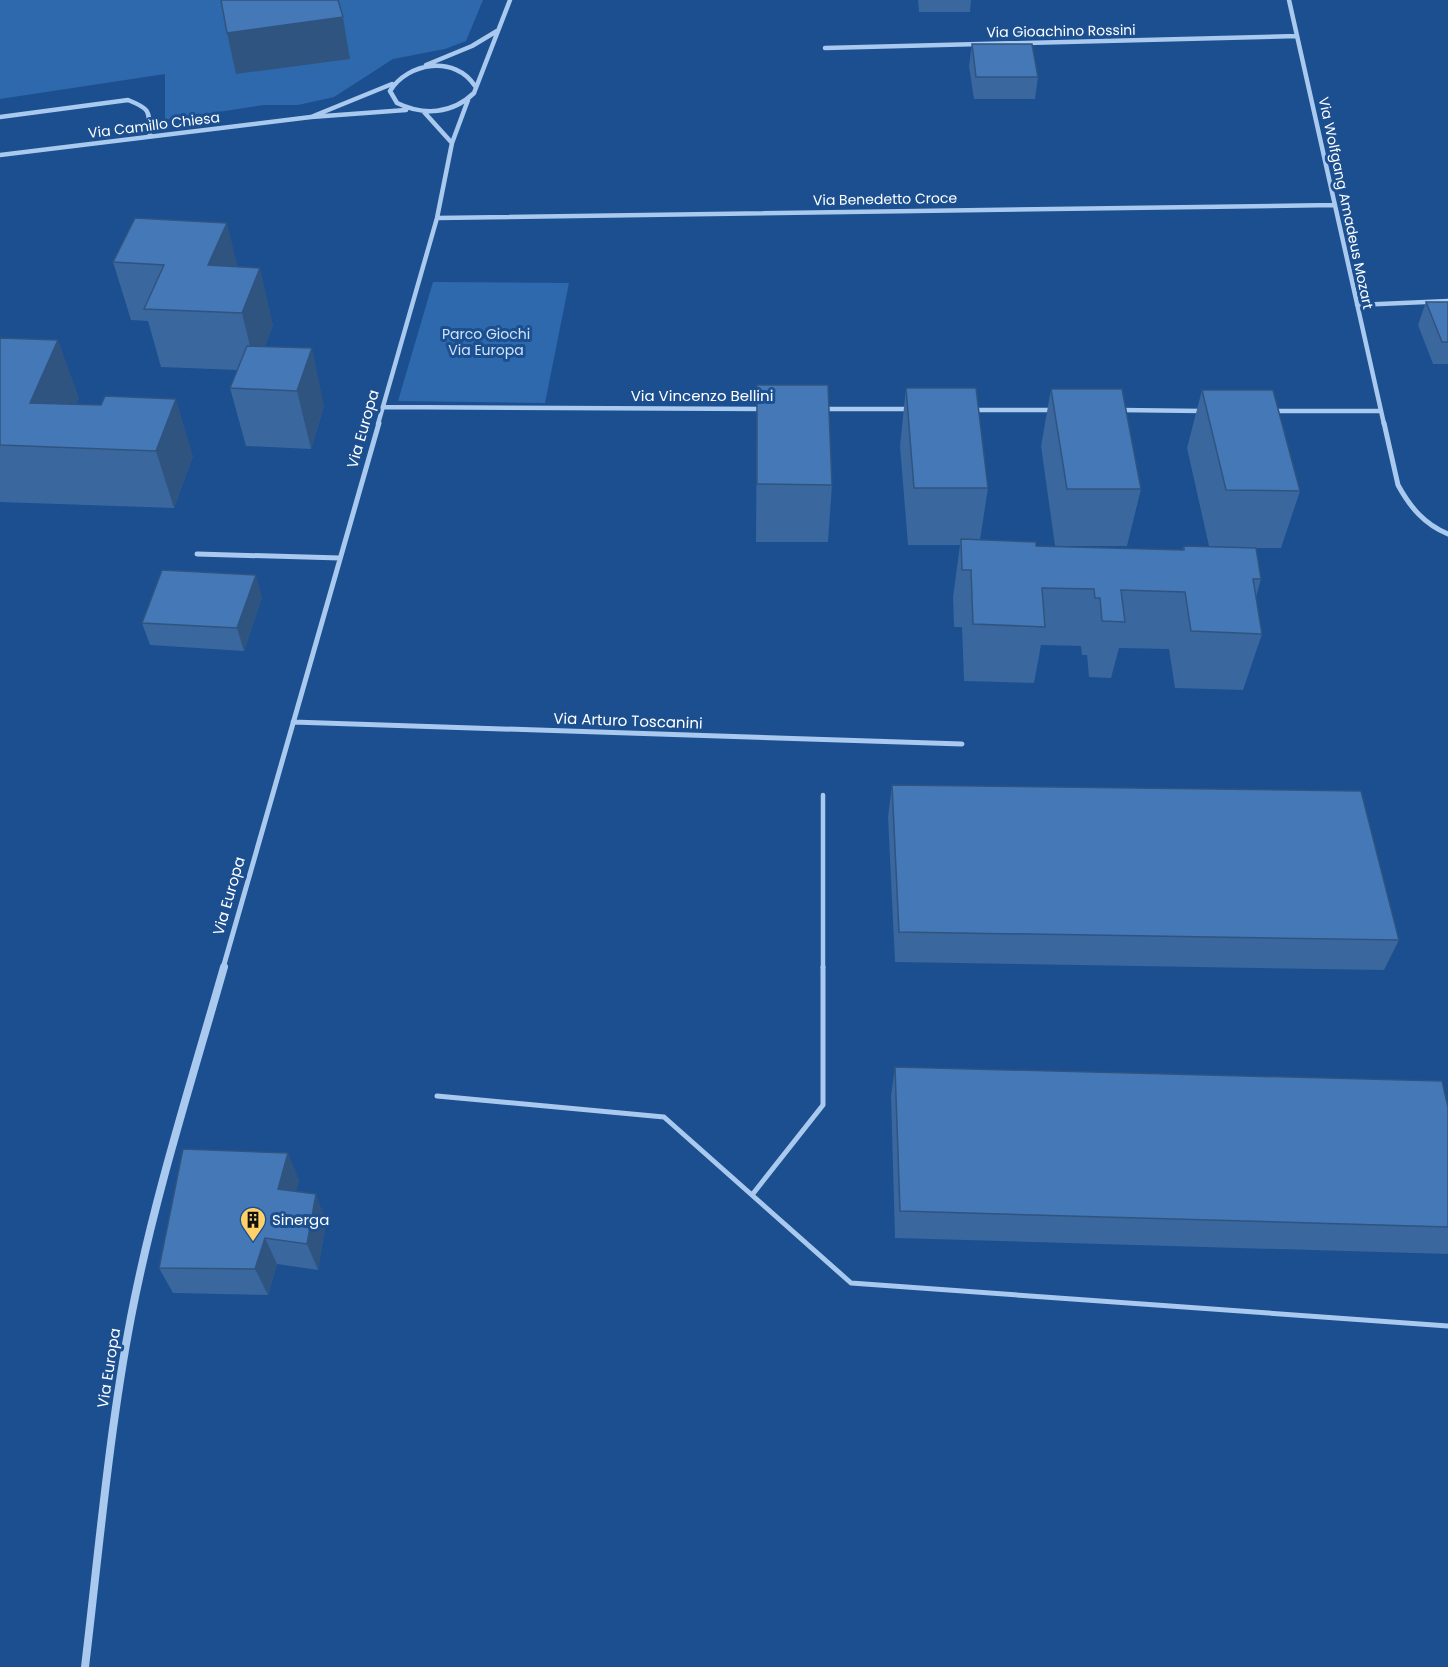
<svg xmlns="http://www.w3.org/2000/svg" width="1448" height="1667" font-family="Poppins,sans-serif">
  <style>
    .green { fill: #2e69ad }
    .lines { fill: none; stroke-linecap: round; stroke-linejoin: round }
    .service-far1 { stroke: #a9c9ee; stroke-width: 4.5 }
    .service { stroke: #a9c9ee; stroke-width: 5 }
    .minor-far2 { stroke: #a9c9ee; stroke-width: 4.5 }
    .minor-far1 { stroke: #a9c9ee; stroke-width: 5 }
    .minor { stroke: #a9c9ee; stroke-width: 8 }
    .wall { fill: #3a679d }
    .shaded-wall { fill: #305480 }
    .building { fill: #4478b7; stroke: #305480; stroke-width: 1.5 }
    .labels { text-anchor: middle; stroke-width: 6; stroke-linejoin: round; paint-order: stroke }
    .far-street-label { font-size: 14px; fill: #fff; stroke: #1b4f8f }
    .far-park-label { font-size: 14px; fill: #cfe3fa; stroke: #1b4f8f }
    .street-label { font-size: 15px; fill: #fff; stroke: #1b4f8f }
    .poi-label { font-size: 15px; fill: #fff; stroke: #1b4f8f; text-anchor: start }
  </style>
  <rect width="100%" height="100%" fill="#1b4f8f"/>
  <path class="green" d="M 0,0 L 483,0 L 466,41 L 445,49 L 393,59 L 334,97 L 298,105 L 264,105 L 165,120 L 165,74 L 0,99 Z
    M 433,282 L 569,283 L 545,403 L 398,401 Z"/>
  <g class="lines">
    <path class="service-far1" d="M 823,795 L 823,968"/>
    <path class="service" d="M 437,1096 L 664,1117 L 851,1283 L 1448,1326
      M 752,1195 L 823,1105 L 823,967"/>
    <path class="minor-far2" d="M 1289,0 L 1384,424
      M 825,48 L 1297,36
      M 426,65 L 472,46 L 497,31
      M 392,84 L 311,117 L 406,110
      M 475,86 C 455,55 408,62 390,91 L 397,103 C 424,116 452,114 474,93 L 510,0
      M 424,112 L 452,143
      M 0,117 L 128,100 C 151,109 149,111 150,135
      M 0,155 L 311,117
      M 437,218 L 1334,205
      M 1357,305 L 1448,301
      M 383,407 L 764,409
      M 823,409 L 911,409
      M 973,410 L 1055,410
      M 1120,410 L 1202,411
      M 1273,411 L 1380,411
      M 378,424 L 437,218 L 452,143 L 468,100"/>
    <path class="minor-far1" d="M 1384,423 L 1398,485 C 1410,507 1424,524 1448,534
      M 197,554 L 340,558
      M 293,722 L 962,744
      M 223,968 L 379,423"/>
    <path class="minor" d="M 85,1667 C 99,1550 109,1432 131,1317 C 154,1198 191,1083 224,967"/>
  </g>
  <path class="wall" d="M 918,0 L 971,0 L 970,12 L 919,12 Z
    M 972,44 L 1038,77 L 1035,99 L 974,99 L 969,66 Z
    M 113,262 L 237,266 L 273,325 L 265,346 L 324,406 L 311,449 L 246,446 L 230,388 L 237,370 L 161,367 L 148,321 L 131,320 Z
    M 1426,302 L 1448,302 L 1448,364 L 1433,364 L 1418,325 Z
    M 0,338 L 79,398 L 76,404 L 193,456 L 174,508 L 0,502 Z
    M 757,385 L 832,485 L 828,542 L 756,542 Z
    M 906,388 L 988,488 L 980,540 L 1036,546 L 1182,550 L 1184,546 L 1209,546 L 1187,448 L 1202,390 L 1300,491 L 1281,548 L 1256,548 L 1261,579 L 1256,597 L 1262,634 L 1243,690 L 1175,688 L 1169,649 L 1119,648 L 1111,678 L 1089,677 L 1087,655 L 1082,655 L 1081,646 L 1041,645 L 1034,683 L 964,681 L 962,627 L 954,627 L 953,597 L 960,545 L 908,545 L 900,446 Z
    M 1051,389 L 1141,489 L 1127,546 L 1055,546 L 1041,446 Z
    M 262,597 L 244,651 L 150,645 L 142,623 Z
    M 892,785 L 1399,940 L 1384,970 L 895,962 L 888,817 Z
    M 895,1067 L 1448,1107 L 1448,1254 L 895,1238 L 891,1096 Z
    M 299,1180 L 296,1191 L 326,1221 L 318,1270 L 277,1264 L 268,1295 L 173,1293 L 159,1268 Z"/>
  <path class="shaded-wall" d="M 343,17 L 350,59 L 236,74 L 227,33 Z
    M 227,223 L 241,280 L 208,265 Z
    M 260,268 L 273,325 L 256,371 L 242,313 Z
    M 58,340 L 79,398 L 57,447 L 30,403 Z
    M 312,348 L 324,406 L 311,449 L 297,391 Z
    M 176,399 L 193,456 L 174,508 L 156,451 Z
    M 256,575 L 262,597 L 244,651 L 237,628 Z
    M 288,1153 L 299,1180 L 290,1216 L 278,1189 Z
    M 316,1194 L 326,1221 L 318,1270 L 307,1244 Z
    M 265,1238 L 277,1264 L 268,1295 L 255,1269 Z"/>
  <path class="building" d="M 221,0 L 338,0 L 343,17 L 227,33 Z
    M 972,44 L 1032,44 L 1038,77 L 976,77 Z
    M 135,218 L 227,223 L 208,265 L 260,268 L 242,313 L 144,309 L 164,265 L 113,262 Z
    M 1426,302 L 1448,302 L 1448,342 L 1442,342 Z
    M 0,338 L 58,340 L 30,403 L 101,405 L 105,396 L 176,399 L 156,451 L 0,445 Z
    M 247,346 L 312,348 L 297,391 L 230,388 Z
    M 757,385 L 828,385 L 832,485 L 757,484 Z
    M 906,388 L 976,388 L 988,488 L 914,488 Z
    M 1051,389 L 1122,389 L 1141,489 L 1067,489 Z
    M 1202,390 L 1273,390 L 1300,491 L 1226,490 Z
    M 961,539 L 1036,542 L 1036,546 L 1184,550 L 1184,546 L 1256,548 L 1261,579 L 1253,579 L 1262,634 L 1191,631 L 1185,592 L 1121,590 L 1125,622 L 1102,621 L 1100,598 L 1095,598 L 1094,589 L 1042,588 L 1045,627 L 973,624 L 971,570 L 962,570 Z
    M 162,570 L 256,575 L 237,628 L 142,623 Z
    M 892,785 L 1361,791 L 1399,940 L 899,932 Z
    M 895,1067 L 1442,1081 L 1448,1107 L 1448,1227 L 900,1211 Z
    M 183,1149 L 288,1153 L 278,1189 L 316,1194 L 307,1244 L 265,1238 L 255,1269 L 159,1268 Z"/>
  <defs>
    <symbol id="building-pin" viewBox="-11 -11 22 30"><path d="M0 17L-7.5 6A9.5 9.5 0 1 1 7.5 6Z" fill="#ffd166" stroke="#1b4f8f"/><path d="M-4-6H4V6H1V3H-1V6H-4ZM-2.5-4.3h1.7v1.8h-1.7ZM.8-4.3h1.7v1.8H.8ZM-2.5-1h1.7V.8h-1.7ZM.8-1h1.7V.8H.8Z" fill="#111"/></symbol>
  </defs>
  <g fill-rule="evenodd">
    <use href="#building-pin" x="238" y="1205" width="30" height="40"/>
  </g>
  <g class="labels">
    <g class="far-street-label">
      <text transform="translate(1061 31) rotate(-1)" y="5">Via Gioachino Rossini</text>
      <text transform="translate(154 125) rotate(-7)" y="5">Via Camillo Chiesa</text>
      <text transform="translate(885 199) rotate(-1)" y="5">Via Benedetto Croce</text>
      <text transform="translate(1346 203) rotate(78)" y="5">Via Wolfgang Amadeus Mozart</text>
    </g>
    <g class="far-park-label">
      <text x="486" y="339">Parco Giochi<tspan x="486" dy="16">Via Europa</tspan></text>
    </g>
    <g class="street-label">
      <text x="702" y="401">Via Vincenzo Bellini</text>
      <text transform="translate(363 429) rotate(-74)" y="5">Via Europa</text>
      <text transform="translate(628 721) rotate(2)" y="5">Via Arturo Toscanini</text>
      <text transform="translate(229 896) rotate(-74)" y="5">Via Europa</text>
      <text transform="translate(109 1368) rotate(-81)" y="5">Via Europa</text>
    </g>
    <g class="poi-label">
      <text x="272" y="1225">Sinerga</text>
    </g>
  </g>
</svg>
